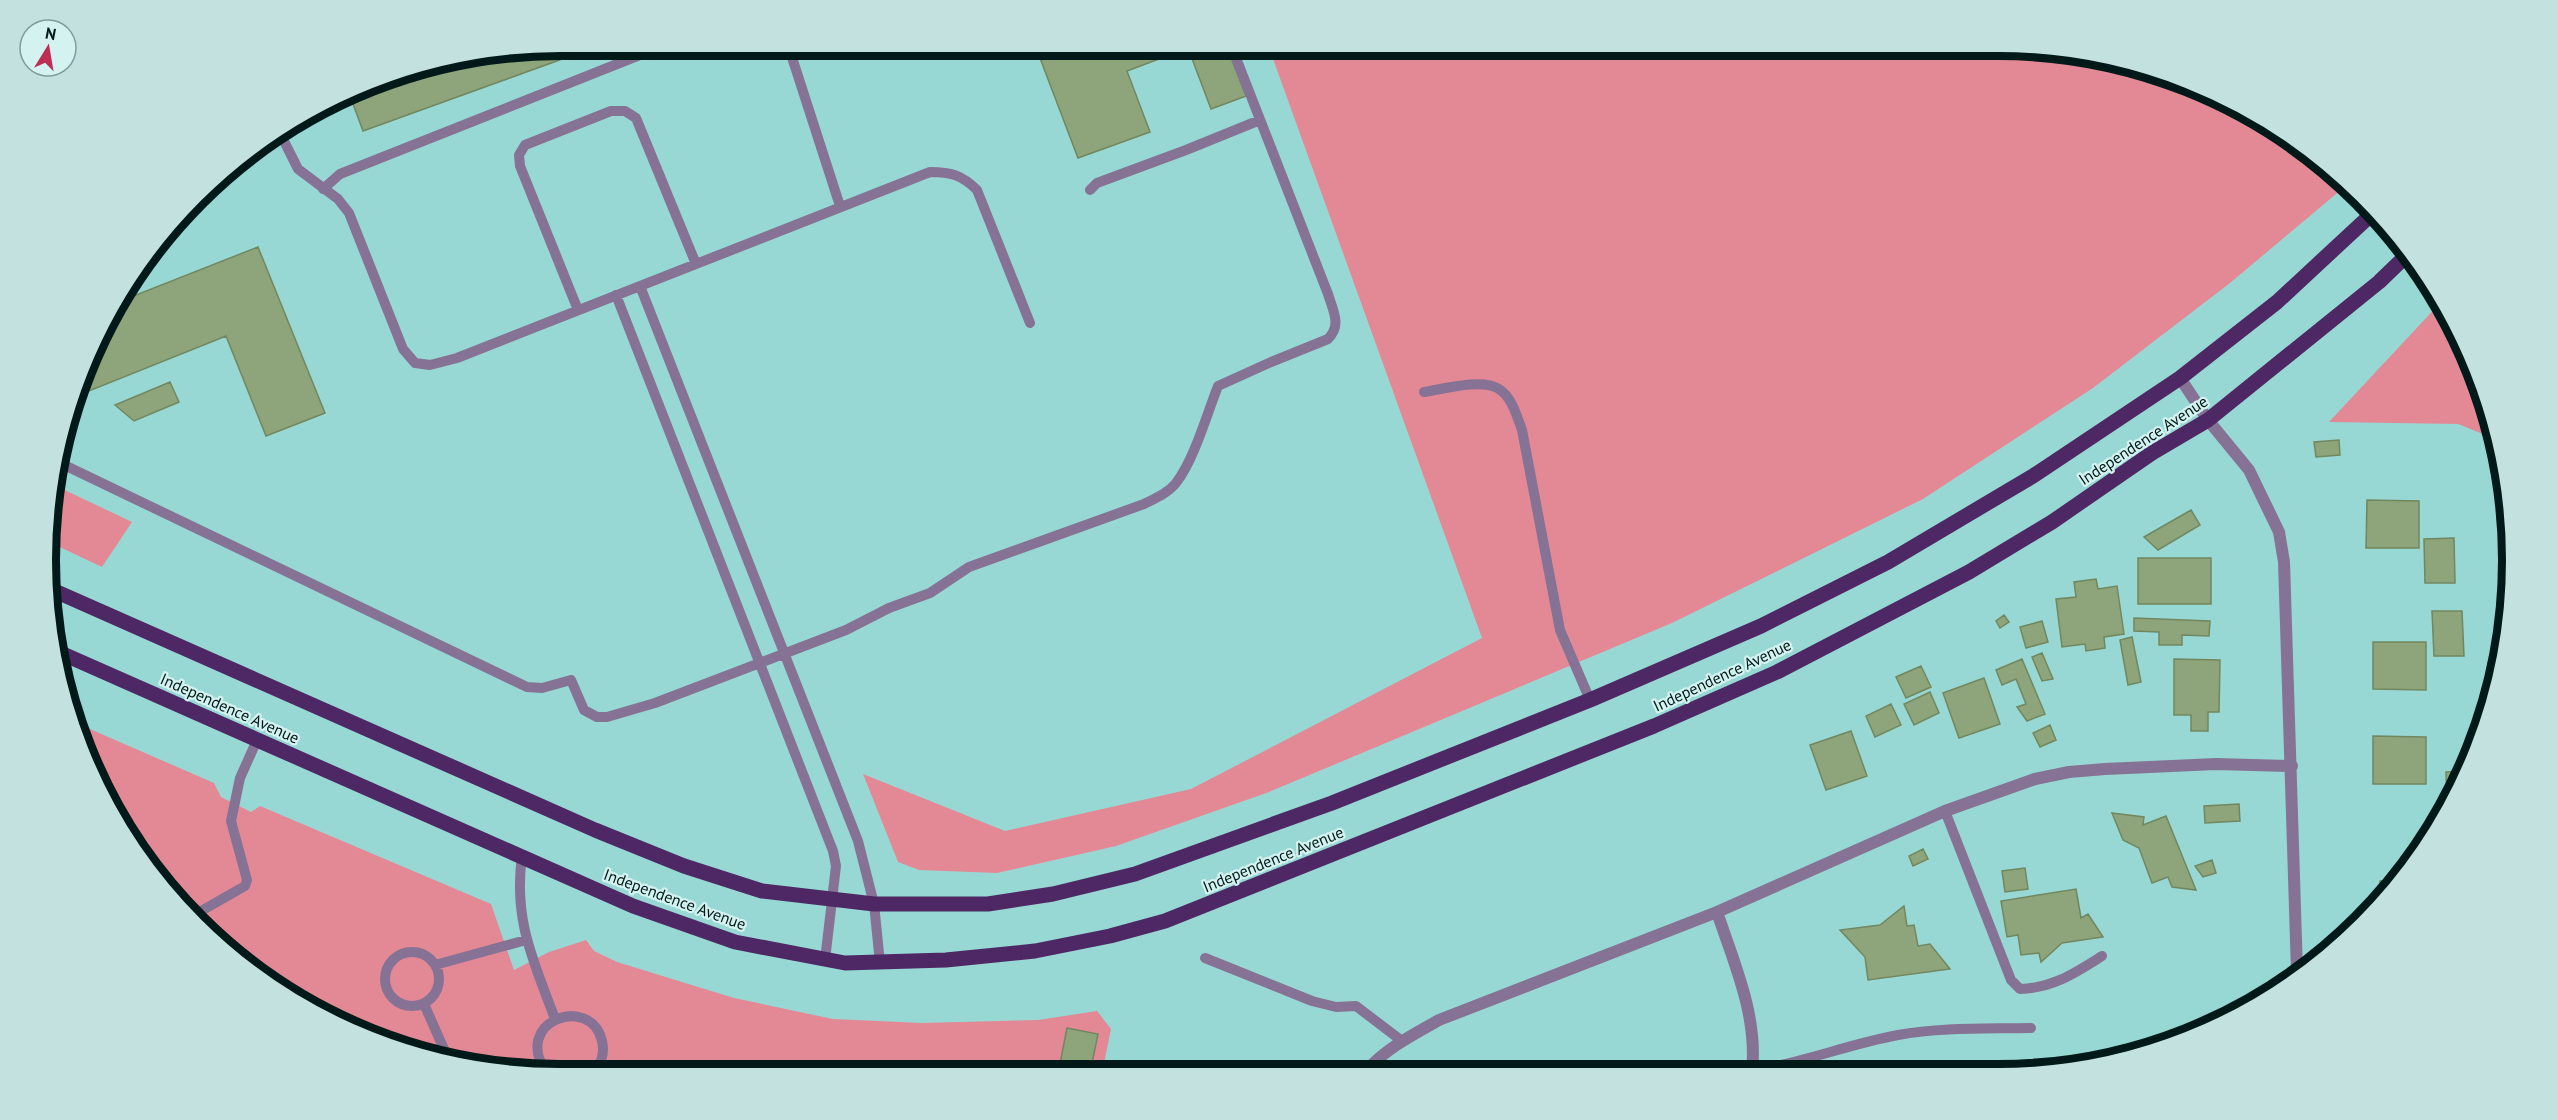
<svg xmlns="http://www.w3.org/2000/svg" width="2558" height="1120" font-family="'PT Sans',sans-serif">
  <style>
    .green { fill: #e38996 }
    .building { fill: #8ea57b; stroke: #71875f; stroke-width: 1.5 }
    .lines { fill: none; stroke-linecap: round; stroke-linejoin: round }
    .service { stroke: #867294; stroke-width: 10 }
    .minor { stroke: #867294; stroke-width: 12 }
    .primary { stroke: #4e2864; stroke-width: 15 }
    .labels { text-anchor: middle; stroke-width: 4.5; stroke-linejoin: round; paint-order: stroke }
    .street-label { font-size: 16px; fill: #011a19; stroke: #d3f2f0 }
    .rim { fill: none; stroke: #011a19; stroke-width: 8 }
  </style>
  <rect width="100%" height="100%" fill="#98d8d4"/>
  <path class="green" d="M 1268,45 L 1998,45 L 2164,72 L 2256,114 L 2338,173 L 2348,184 L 2230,283 L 2093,388 L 1923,499 L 1672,623 L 1269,792 L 1116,846 L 997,873 L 919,870 L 898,862 L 863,774 L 1005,831 L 1191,789 L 1482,638 Z
    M 2441,302 L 2460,333 L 2496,427 L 2498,440 L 2458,424 L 2329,422 Z
    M 52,484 L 132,522 L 102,567 L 47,541 Z
    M 83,726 L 214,783 L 221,797 L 251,812 L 260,806 L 491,904 L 514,970 L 549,952 L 586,940 L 594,951 L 617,962 L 734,998 L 833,1019 L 922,1023 L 1038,1020 L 1097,1011 L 1111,1029 L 1102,1073 L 560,1075 L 394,1048 L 303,1006 L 221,947 L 114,817 L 80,727 Z"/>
  <path class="building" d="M 560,45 L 601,45 L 363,131 L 349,93 L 394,72 Z
    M 1035,45 L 1226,45 L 1246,96 L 1211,109 L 1188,48 L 1127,71 L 1150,132 L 1078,158 Z
    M 258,247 L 325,413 L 266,436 L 226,336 L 79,395 L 113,304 Z
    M 170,382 L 179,402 L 134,421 L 115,405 Z
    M 2339,440 L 2340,455 L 2316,457 L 2314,442 Z
    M 2367,500 L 2419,501 L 2419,548 L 2366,548 Z
    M 2191,510 L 2200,525 L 2158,550 L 2144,537 Z
    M 2454,538 L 2455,583 L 2425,583 L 2424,539 Z
    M 2138,558 L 2211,558 L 2211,604 L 2138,604 Z
    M 2096,579 L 2098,589 L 2117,586 L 2124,634 L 2104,637 L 2105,648 L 2086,651 L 2085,644 L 2062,647 L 2056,599 L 2076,597 L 2074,582 Z
    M 2432,611 L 2462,611 L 2464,656 L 2434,656 Z
    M 2004,615 L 2009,622 L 2000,628 L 1996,621 Z
    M 2134,618 L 2210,621 L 2209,636 L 2182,635 L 2182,645 L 2159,645 L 2159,632 L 2134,631 Z
    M 2042,621 L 2048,642 L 2026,648 L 2020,627 Z
    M 2132,637 L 2141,682 L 2128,685 L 2120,640 Z
    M 2373,642 L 2426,642 L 2426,690 L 2373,689 Z
    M 2042,653 L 2053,679 L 2042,681 L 2032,657 Z
    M 2022,659 L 2045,714 L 2027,721 L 2017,707 L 2026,704 L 2016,679 L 2002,685 L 1996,670 Z
    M 2174,659 L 2220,660 L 2219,712 L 2208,712 L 2208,731 L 2191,731 L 2191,715 L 2174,715 Z
    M 1921,666 L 1931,687 L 1906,698 L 1896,677 Z
    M 1984,678 L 2000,724 L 1959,738 L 1943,693 Z
    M 1930,692 L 1939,713 L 1914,725 L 1904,704 Z
    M 1891,704 L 1901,725 L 1875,737 L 1866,716 Z
    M 2050,725 L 2056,740 L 2040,747 L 2033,733 Z
    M 1851,731 L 1867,776 L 1826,790 L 1810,745 Z
    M 2373,736 L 2426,737 L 2426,784 L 2373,784 Z
    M 2463,771 L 2447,804 L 2446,772 Z
    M 2239,804 L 2240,821 L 2205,823 L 2204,806 Z
    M 2112,813 L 2144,817 L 2143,825 L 2166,816 L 2196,890 L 2172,887 L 2168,877 L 2152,883 L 2139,848 L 2123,840 Z
    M 1923,849 L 1928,859 L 1913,866 L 1909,856 Z
    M 2212,860 L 2216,873 L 2203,877 L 2195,866 Z
    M 2025,868 L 2028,889 L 2005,892 L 2002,871 Z
    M 2380,881 L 2396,881 L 2380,898 Z
    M 2076,889 L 2081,918 L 2088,914 L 2103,937 L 2062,943 L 2041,962 L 2039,953 L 2021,955 L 2018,935 L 2007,937 L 2001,901 Z
    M 1904,906 L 1907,926 L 1914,925 L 1918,946 L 1930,944 L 1950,969 L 1868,980 L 1865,957 L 1840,930 L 1880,925 Z
    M 1067,1028 L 1098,1034 L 1090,1073 L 1058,1074 Z"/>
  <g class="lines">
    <path class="service" d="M 788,45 L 840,206
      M 279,131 L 298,169 L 338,199 L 349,213 L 403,349 L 415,363 L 430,365 L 457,358 L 930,172 C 951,172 962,175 977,190 L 1030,323
      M 323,189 L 340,174 L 665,45
      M 1090,190 L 1097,183 L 1186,150 L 1260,120
      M 640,286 L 858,841 L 874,904 L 880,963
      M 616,295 L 833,851 L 836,866 L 825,960
      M 578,310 L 520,166 L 519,155 L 525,145 L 611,111 L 625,111 L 636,118 L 696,264
      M 1424,392 C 1443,389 1483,378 1499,389 C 1512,397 1517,417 1522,430 L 1560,630 L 1590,700
      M 60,463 L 527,687 L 542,688 L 571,680 L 584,710 L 597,717 L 607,717 L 655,703 L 846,630 L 889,608 L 930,593 L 969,567 L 1144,504 C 1156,498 1168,493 1176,483 C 1194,460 1207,414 1218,386 L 1271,362 L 1328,339 C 1342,325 1333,311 1328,294 L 1231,45
      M 1945,811 L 2011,980 L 2020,989 C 2053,988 2075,973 2102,956
      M 522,856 C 513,920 534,962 555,1019
      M 194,915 L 245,886 L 247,880 L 231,821 L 240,778 L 257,740
      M385 979a27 27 0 1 1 54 0a27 27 0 1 1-54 0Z
      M 1205,958 L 1312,1001 L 1336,1007 L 1356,1006 L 1402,1041
      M 435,965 L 526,940
      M 424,1004 L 447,1056
      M 1752,1071 C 1802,1063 1849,1044 1898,1035 C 1941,1027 1987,1029 2031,1028
      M 547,1073 C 510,1021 591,993 602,1041 C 605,1055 601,1064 592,1075"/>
    <path class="minor" d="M 2180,378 L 2208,420 L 2249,470 L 2279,532 L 2284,562 L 2297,972
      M 1717,912 C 1734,963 1758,1016 1752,1071
      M 1364,1073 C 1385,1049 1412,1035 1439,1020 L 1717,912 L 1945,811 L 2035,779 L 2069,772 L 2105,769 L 2216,764 L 2292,766"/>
    <path class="primary" d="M 48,588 L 595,830 L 684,866 L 762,891 L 874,904 L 988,904 L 1053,894 L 1135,874 L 1332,803 L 1590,700 L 1761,626 L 1888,562 L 2033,476 L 2180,378 L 2277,302 L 2374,212
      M 54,650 L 633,906 L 735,942 L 845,963 L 946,960 L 1035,951 L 1110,936 L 1165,921 L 1654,726 L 1777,672 L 1969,572 L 2052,522 L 2152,453 L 2208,420 L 2379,282 L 2410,252"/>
  </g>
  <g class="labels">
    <g class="street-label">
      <text transform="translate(2143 440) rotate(-33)" y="6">Independence Avenue</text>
      <text transform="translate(1722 675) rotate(-25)" y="6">Independence Avenue</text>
      <text transform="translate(230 708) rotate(24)" y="6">Independence Avenue</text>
      <text transform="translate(1273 859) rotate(-22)" y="6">Independence Avenue</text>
      <text transform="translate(675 899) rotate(20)" y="6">Independence Avenue</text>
    </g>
  </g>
  <path d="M0 0H2558V1120H0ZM560 56H1998A504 504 0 0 1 2502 560V560A504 504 0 0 1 1998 1064H560A504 504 0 0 1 56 560V560A504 504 0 0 1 560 56Z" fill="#c2e1df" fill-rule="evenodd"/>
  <path class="rim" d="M560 56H1998A504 504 0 0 1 2502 560V560A504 504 0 0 1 1998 1064H560A504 504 0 0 1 56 560V560A504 504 0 0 1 560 56Z"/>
  <g transform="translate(48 48) rotate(11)"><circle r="28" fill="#d3f2f0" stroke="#7f9c9a" stroke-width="1.5"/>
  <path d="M0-4.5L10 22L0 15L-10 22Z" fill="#be2e53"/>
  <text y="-9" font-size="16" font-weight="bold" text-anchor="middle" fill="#011a19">N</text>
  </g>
</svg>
